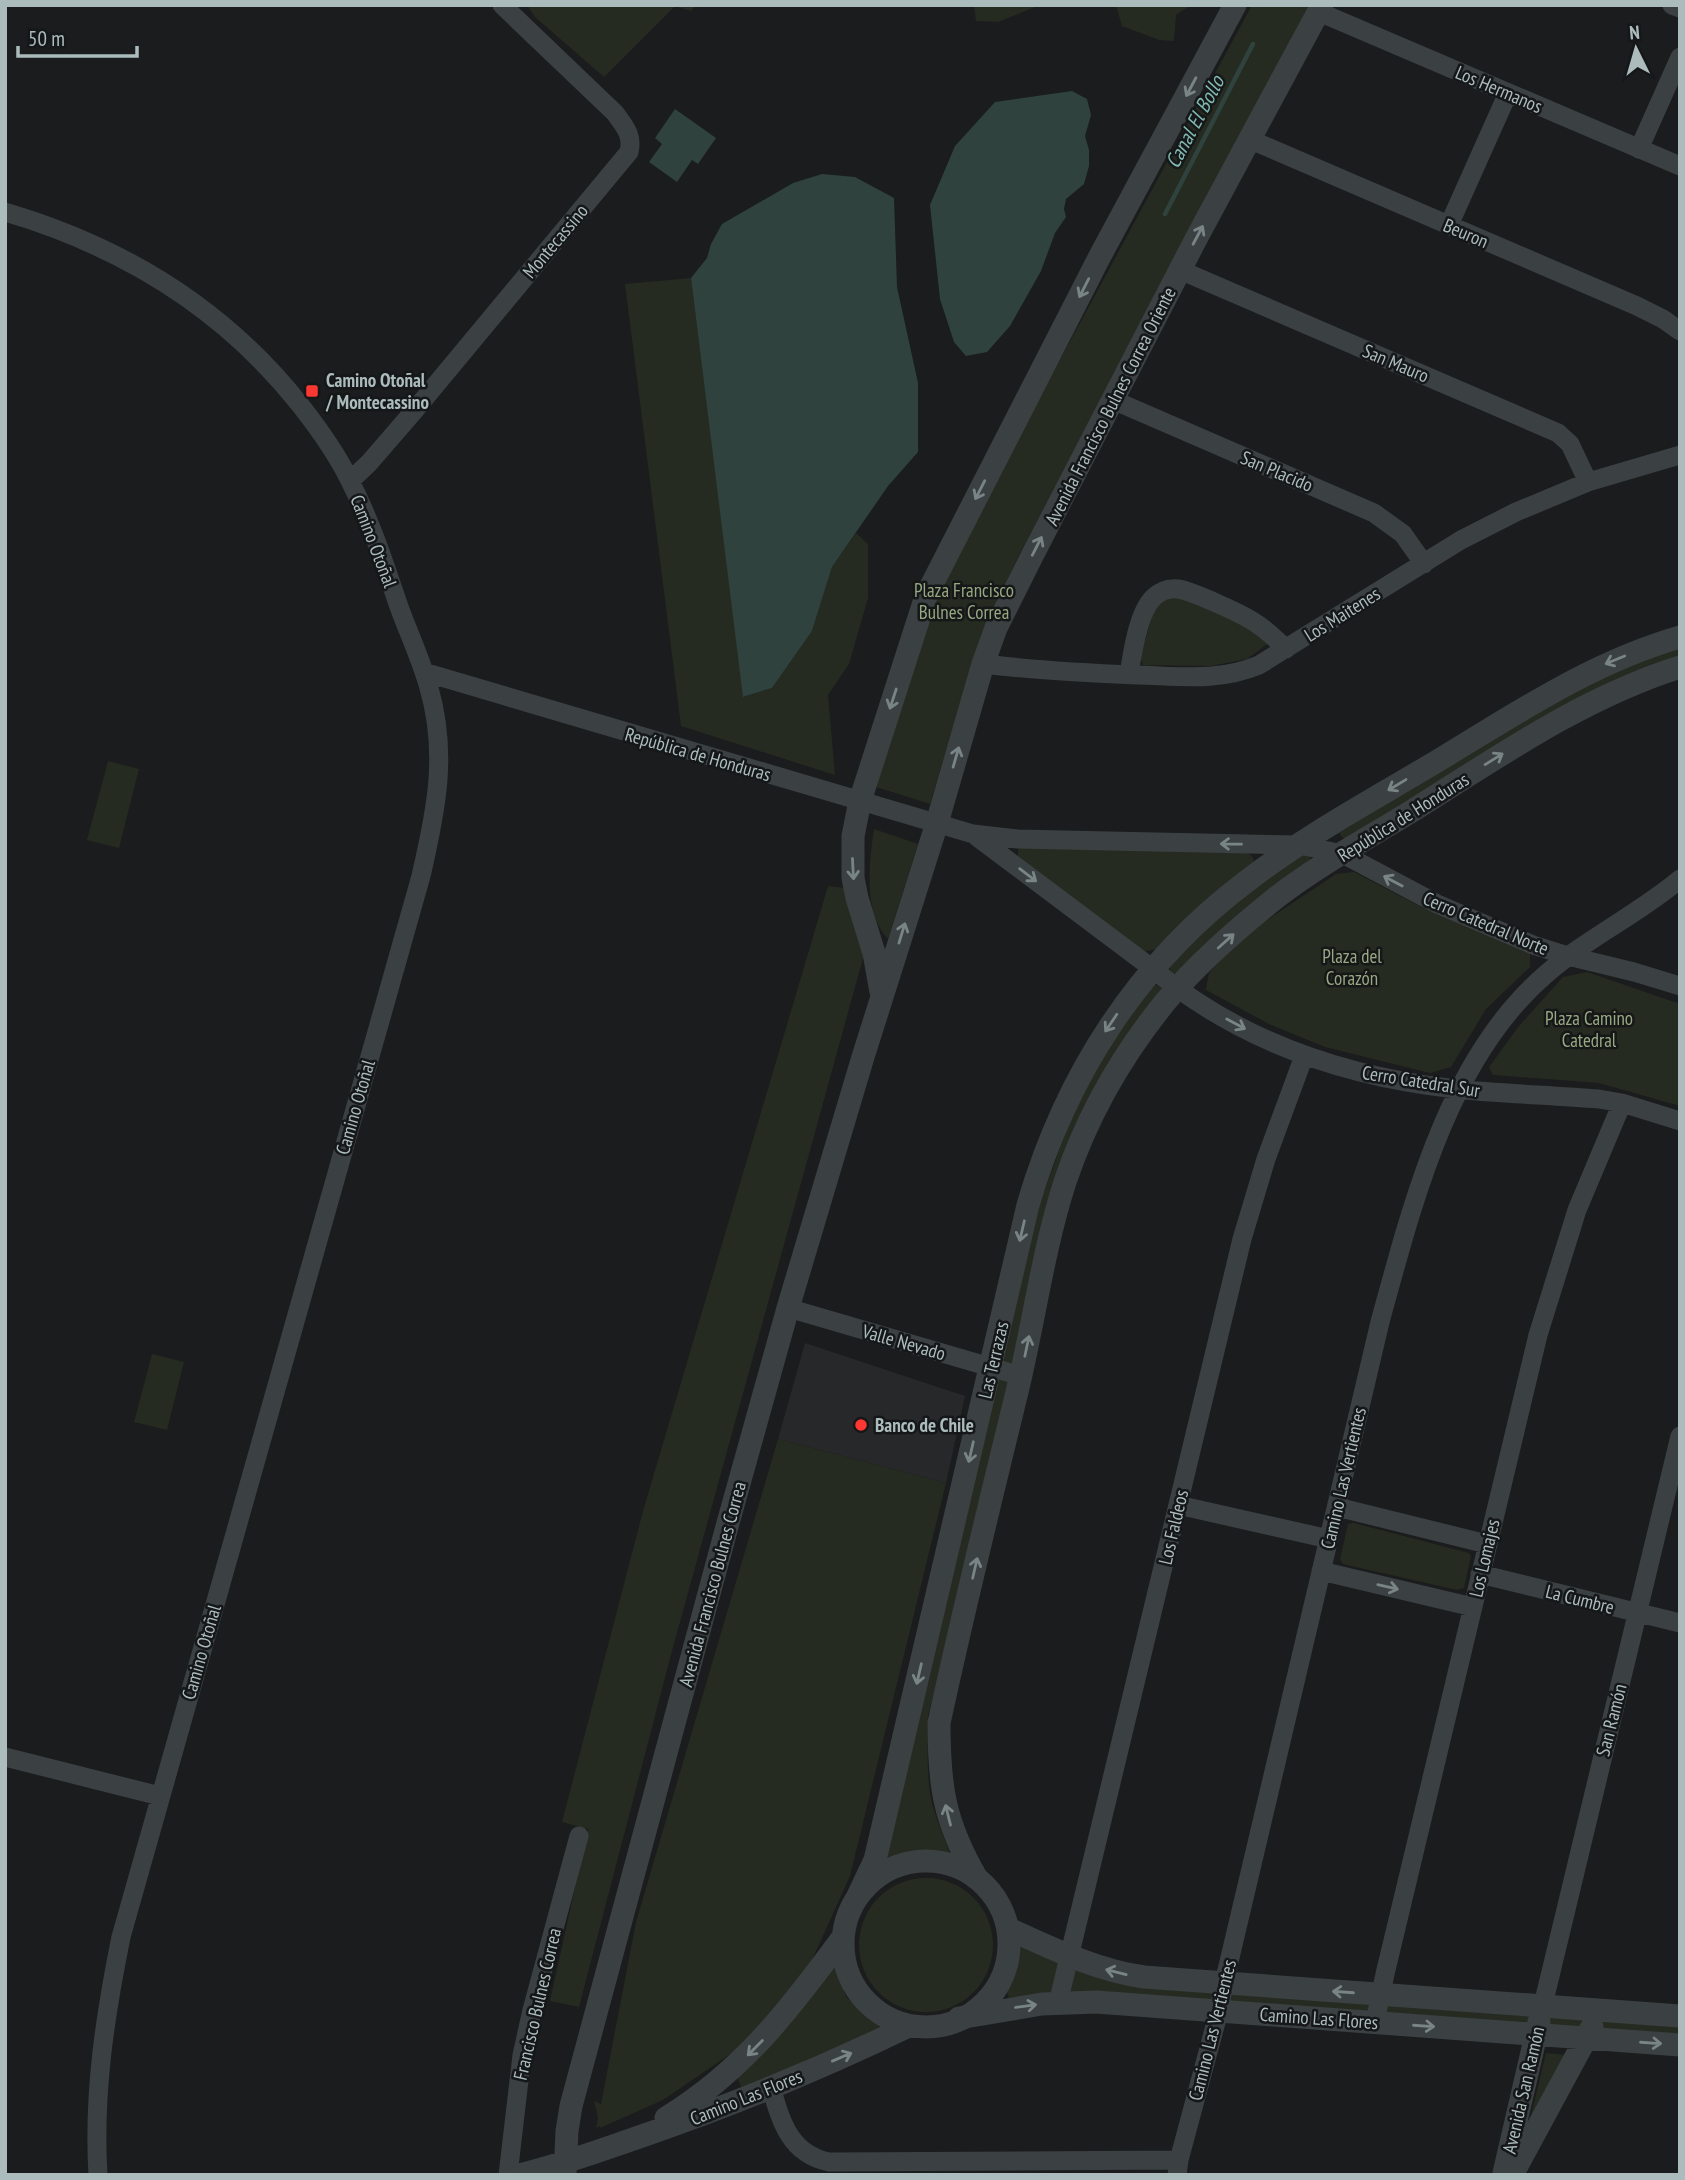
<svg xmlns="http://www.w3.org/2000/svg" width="1685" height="2180" font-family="'PT Sans Narrow',sans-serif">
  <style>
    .built { fill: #26282a }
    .green { fill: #262b21 }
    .water { fill: #2f423e }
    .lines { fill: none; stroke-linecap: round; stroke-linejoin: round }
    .stream { stroke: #2f423e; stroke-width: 4.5 }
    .minor { stroke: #3b4042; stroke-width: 19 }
    .tertiary { stroke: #3b4042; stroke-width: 23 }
    .oneway { stroke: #798486 }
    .poi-dot { fill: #fd3731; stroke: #151718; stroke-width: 2.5 }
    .labels { text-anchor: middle; stroke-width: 5; stroke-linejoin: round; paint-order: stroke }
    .street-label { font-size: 19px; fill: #acbcbd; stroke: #151718 }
    .poi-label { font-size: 19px; font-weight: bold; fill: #acbcbd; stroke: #151718; text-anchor: start }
    .park-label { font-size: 19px; fill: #98a982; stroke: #151718 }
    .water-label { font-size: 21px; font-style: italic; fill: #81b9b0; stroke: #151718 }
  </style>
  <rect width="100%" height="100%" fill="#1a1c1d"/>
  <path class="built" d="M 805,1343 L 965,1396 L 946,1483 L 778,1439 Z"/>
  <path class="green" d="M 527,5 L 696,5 L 691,11 L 675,6 L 604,77 L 535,17 Z
    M 974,5 L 1040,5 L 998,22 L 976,21 Z
    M 1116,5 L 1191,5 L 1176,15 L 1174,41 L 1159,40 L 1122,26 Z
    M 1252,5 L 1309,5 L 1018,557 L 990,617 L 973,661 L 930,804 L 873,786 L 936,589 Z
    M 691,278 L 744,697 L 772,688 L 812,631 L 832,567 L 856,533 L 868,544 L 868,598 L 849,664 L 828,695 L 835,775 L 681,726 L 625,284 Z
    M 1179,596 L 1255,630 L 1270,642 L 1247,659 L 1211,666 L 1143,665 L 1140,657 L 1155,607 L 1164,597 Z
    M 1680,645 L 1680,657 L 1346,841 L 1339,833 L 1572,689 Z
    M 108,761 L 139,769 L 119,848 L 87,840 Z
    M 874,829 L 918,844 L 888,939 C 863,912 869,863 874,829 Z
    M 1022,847 L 1246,852 C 1253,856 1255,859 1253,866 L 1161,948 L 1143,952 L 1018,856 L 1018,849 Z
    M 1302,854 L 1307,854 L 1311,859 L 1310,865 L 1180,973 L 1175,974 L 1171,971 L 1169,965 L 1233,904 Z
    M 1354,872 L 1427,910 L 1530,954 L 1530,967 L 1486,1009 L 1451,1067 L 1430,1073 L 1325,1047 L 1269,1024 L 1206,990 L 1209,973 L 1237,940 L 1336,874 Z
    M 828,886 L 845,888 L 865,951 L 672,1651 L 579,2007 L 550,2001 L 588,1829 L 562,1822 L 643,1511 Z
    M 1587,972 L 1680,1004 L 1680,1106 L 1599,1083 L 1493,1075 L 1489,1067 L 1519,1026 L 1563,977 Z
    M 1155,984 L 1161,988 L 1161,992 L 1092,1095 L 928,1716 C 928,1743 926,1772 931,1799 C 936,1819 944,1838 951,1856 C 923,1850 914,1850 887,1862 L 883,1857 L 1039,1206 L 1081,1090 L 1126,1018 Z
    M 152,1354 L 184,1362 L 167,1430 L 134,1422 Z
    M 778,1439 L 946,1483 L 850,1876 L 808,1969 L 742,2046 L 663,2100 L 600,2128 L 600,2126 L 596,2128 L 598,2118 L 594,2101 L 601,2104 L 636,1922 Z
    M 1354,1523 L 1469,1553 L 1471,1556 L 1464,1588 L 1457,1590 L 1343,1564 L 1340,1559 L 1348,1524 Z
    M859 1945a67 67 0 1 1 134 0a67 67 0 1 1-134 0Z
    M 1014,1942 L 1054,1961 L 1680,2025 L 1680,2039 L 1009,1998 L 1006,1991 L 1015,1964 Z
    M 835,1965 L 846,1997 L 883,2027 L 742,2089 L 737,2077 Z
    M 1546,2053 L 1569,2055 L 1528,2128 Z"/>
  <path class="water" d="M 1072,91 L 1087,99 L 1091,115 L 1085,136 L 1089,150 L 1089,166 L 1084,184 L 1066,199 L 1064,209 L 1066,217 L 1055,233 L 1041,271 L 1010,326 L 987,352 L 966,356 L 954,342 L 940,299 L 930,205 L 955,146 L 995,102 Z
    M 675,109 L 716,138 L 698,164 L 692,160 L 677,182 L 649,162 L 662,144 L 655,138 Z
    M 822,174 L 855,177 L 894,198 L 897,287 L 918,383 L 918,452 L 888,486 L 832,567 L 812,631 L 772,688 L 743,697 L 691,278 L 707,258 L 711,244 L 722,224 L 793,183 Z"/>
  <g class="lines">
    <path class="stream" d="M 1165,214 L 1253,44"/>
    <path class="minor" d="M 1672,5 L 1680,8
      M 1319,12 L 1680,166
      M 1251,140 L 1637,306 L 1663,319 L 1680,331
      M 1639,149 L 1680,57
      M 5,212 C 124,247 224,308 301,406 C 319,429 337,454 350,481 C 370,520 384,562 398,604 C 408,632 421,659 429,688 C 448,754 436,811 421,876 L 121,1937 C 105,2016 93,2094 98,2175
      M 1449,225 L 1508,93
      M 1180,270 L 1558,433 L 1570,444 L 1588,482
      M 1113,400 L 1374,513 L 1403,534 L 1424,564
      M 350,481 L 369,463 L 414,411 L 629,152 C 633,135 625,127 615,113 L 502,5
      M 983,664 C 1034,670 1085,673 1137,675 C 1179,676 1219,682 1259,665 L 1461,540 L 1516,512 L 1588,482 L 1680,455
      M 424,672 L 973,834 L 1018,839 L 1299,845 L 1343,854 L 1437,904 L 1533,945 L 1568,956 L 1634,972 L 1680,986
      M 1129,675 C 1132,654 1138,613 1153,598 C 1160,591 1169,588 1178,589 C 1192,591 1245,615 1257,624 C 1268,631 1277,640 1286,649
      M 977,837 L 1153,969 C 1239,1041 1346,1077 1456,1089 C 1503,1094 1552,1095 1599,1099 L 1622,1103 L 1680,1121
      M 788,1308 L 1021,1376
      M 1178,1505 L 1329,1539
      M 1337,1507 L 1487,1544
      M 1321,1571 L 1473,1607
      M 1480,1574 L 1680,1623
      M 5,1757 L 160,1796
      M 1058,2003 L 1242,1239 L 1266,1159 L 1304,1056
      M 1543,2005 L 1680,1436
      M 1375,2022 L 1385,1974 L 1538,1335 L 1577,1210 L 1622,1103
      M 771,2087 C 781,2122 790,2154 829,2162 L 1179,2160
      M 508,2175 L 522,2055 L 532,2010 L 579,1836
      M 1177,2175 L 1179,2160 L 1219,2011 L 1224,1983 L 1380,1322 C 1413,1202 1448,1059 1545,975 C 1587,938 1637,915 1680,879"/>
    <path class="tertiary" d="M 881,992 L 874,953 L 857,898 L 853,878 L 853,836 L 860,801 L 926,596 L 1100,256 L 1235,5
      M843 1944a83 83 0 1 1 166 0a83 83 0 1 1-166 0Z
      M 976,1877 C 944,1821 939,1786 939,1723 C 963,1612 990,1502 1017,1392 C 1034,1322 1043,1250 1065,1182 C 1087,1116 1122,1055 1166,1001 C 1198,963 1238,928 1277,897 C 1317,866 1368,838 1412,811 C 1498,757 1582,698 1680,667
      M 858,1896 L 875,1860 L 1028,1205 C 1066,1075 1138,963 1247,881 C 1308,834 1378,797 1444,757 C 1520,711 1593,662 1680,637
      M 1009,1929 C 1053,1949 1096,1970 1144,1977 L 1680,2016
      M 959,2018 L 1042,2004 L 1096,2002 L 1680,2045
      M 666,2118 C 743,2071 790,2009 843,1937
      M 1504,2173 L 1539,2022
      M 519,2175 C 561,2165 601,2150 642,2136 C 733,2105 822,2068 909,2026
      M 565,2175 L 567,2131 L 571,2106 L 728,1523 L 788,1308 L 863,1057 L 937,823 L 983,664 L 996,628 L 1033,554 L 1196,239 L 1322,5
      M 1512,2175 L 1592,2027"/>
  </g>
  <defs><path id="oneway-shaft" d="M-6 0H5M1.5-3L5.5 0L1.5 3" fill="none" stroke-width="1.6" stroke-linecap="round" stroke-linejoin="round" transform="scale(1.75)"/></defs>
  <g class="oneway">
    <use href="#oneway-shaft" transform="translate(1191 87) rotate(118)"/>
    <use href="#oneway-shaft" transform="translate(1198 235) rotate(-62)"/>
    <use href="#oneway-shaft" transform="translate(1084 288) rotate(117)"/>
    <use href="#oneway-shaft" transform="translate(980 490) rotate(117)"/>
    <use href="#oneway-shaft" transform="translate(1037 546) rotate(-63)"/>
    <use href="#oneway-shaft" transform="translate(1615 660) rotate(158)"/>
    <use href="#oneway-shaft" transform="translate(893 699) rotate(108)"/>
    <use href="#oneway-shaft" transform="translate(956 757) rotate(-74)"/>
    <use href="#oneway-shaft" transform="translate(1494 759) rotate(-32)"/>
    <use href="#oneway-shaft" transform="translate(1397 785) rotate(149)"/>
    <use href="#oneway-shaft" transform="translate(1231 844) rotate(-179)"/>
    <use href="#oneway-shaft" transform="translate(853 869) rotate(87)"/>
    <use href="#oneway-shaft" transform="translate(1028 875) rotate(37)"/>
    <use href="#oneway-shaft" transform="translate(1393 881) rotate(-152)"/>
    <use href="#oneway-shaft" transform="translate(902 933) rotate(-73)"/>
    <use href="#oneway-shaft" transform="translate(1226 941) rotate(-42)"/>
    <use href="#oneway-shaft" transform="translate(1111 1023) rotate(124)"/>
    <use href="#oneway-shaft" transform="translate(1236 1024) rotate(28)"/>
    <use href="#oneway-shaft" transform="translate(1022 1231) rotate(103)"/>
    <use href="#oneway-shaft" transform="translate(1027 1346) rotate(-78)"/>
    <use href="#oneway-shaft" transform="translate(971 1452) rotate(103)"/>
    <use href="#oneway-shaft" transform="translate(975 1568) rotate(-77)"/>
    <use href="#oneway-shaft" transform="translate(1388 1587) rotate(13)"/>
    <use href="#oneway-shaft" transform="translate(919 1674) rotate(103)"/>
    <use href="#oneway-shaft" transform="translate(948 1815) rotate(-104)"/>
    <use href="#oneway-shaft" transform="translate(1116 1972) rotate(-166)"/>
    <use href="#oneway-shaft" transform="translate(1343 1992) rotate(-176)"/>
    <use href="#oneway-shaft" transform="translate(1026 2006) rotate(-8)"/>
    <use href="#oneway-shaft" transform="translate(1424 2026) rotate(4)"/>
    <use href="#oneway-shaft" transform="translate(1651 2043) rotate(4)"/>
    <use href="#oneway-shaft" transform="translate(755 2048) rotate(135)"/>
    <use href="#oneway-shaft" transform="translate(842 2057) rotate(-23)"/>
  </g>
  <g class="poi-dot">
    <rect x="305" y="384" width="14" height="14" rx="3.5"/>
    <circle cx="861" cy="1425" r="7"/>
  </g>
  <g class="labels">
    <g class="street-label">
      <text transform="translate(1499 89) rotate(23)" y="7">Los Hermanos</text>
      <text transform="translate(1466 233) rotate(23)" y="7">Beuron</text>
      <text transform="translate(555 241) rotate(-50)" y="7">Montecassino</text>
      <text transform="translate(1396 363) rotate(23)" y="7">San Mauro</text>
      <text transform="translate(1110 406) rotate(-63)" y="7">Avenida Francisco Bulnes Correa Oriente</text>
      <text transform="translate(1277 471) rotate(23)" y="7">San Placido</text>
      <text transform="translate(374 541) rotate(69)" y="7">Camino Otoñal</text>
      <text transform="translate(1342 614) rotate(-32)" y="7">Los Maitenes</text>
      <text transform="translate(698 754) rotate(16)" y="7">República de Honduras</text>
      <text transform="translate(1403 817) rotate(-32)" y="7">República de Honduras</text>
      <text transform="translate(1486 923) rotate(23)" y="7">Cerro Catedral Norte</text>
      <text transform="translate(1421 1081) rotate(9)" y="7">Cerro Catedral Sur</text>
      <text transform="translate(355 1107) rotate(-74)" y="7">Camino Otoñal</text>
      <text transform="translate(904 1342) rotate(16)" y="7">Valle Nevado</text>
      <text transform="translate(993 1360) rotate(-77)" y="7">Las Terrazas</text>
      <text transform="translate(1343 1478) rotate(-77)" y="7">Camino Las Vertientes</text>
      <text transform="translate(1173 1527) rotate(-77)" y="7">Los Faldeos</text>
      <text transform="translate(1484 1558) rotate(-77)" y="7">Los Lomajes</text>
      <text transform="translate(712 1584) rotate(-75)" y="7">Avenida Francisco Bulnes Correa</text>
      <text transform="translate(1580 1599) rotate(14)" y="7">La Cumbre</text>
      <text transform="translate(201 1652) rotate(-74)" y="7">Camino Otoñal</text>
      <text transform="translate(1611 1720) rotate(-76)" y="7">San Ramón</text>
      <text transform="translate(537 2004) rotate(-77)" y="7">Francisco Bulnes Correa</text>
      <text transform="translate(1319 2018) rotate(4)" y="7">Camino Las Flores</text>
      <text transform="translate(1212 2030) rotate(-76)" y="7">Camino Las Vertientes</text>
      <text transform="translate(1523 2090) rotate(-77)" y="7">Avenida San Ramón</text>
      <text transform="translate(746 2097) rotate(-22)" y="7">Camino Las Flores</text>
    </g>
    <g class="poi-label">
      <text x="326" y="387">Camino Otoñal<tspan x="326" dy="22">/ Montecassino</tspan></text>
      <text x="875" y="1432">Banco de Chile</text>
    </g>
    <g class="park-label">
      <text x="964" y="597">Plaza Francisco<tspan x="964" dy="22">Bulnes Correa</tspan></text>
      <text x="1352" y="963">Plaza del<tspan x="1352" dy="22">Corazón</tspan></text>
      <text x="1589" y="1025">Plaza Camino<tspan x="1589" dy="22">Catedral</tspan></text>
    </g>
    <g class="water-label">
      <text transform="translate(1195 122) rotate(-62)" y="7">Canal El Bollo</text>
    </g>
  </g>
  <rect width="1685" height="2180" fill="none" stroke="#acbcbd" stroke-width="14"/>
  <g transform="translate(1636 49) rotate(355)" stroke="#151718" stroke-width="5" paint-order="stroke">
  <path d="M0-5L12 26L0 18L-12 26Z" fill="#acbcbd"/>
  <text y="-10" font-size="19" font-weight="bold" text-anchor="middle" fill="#acbcbd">N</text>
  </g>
  <path d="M18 46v10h119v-10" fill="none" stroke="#acbcbd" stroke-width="3.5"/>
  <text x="28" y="46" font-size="21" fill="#acbcbd" stroke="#151718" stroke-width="5" paint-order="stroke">50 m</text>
</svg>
